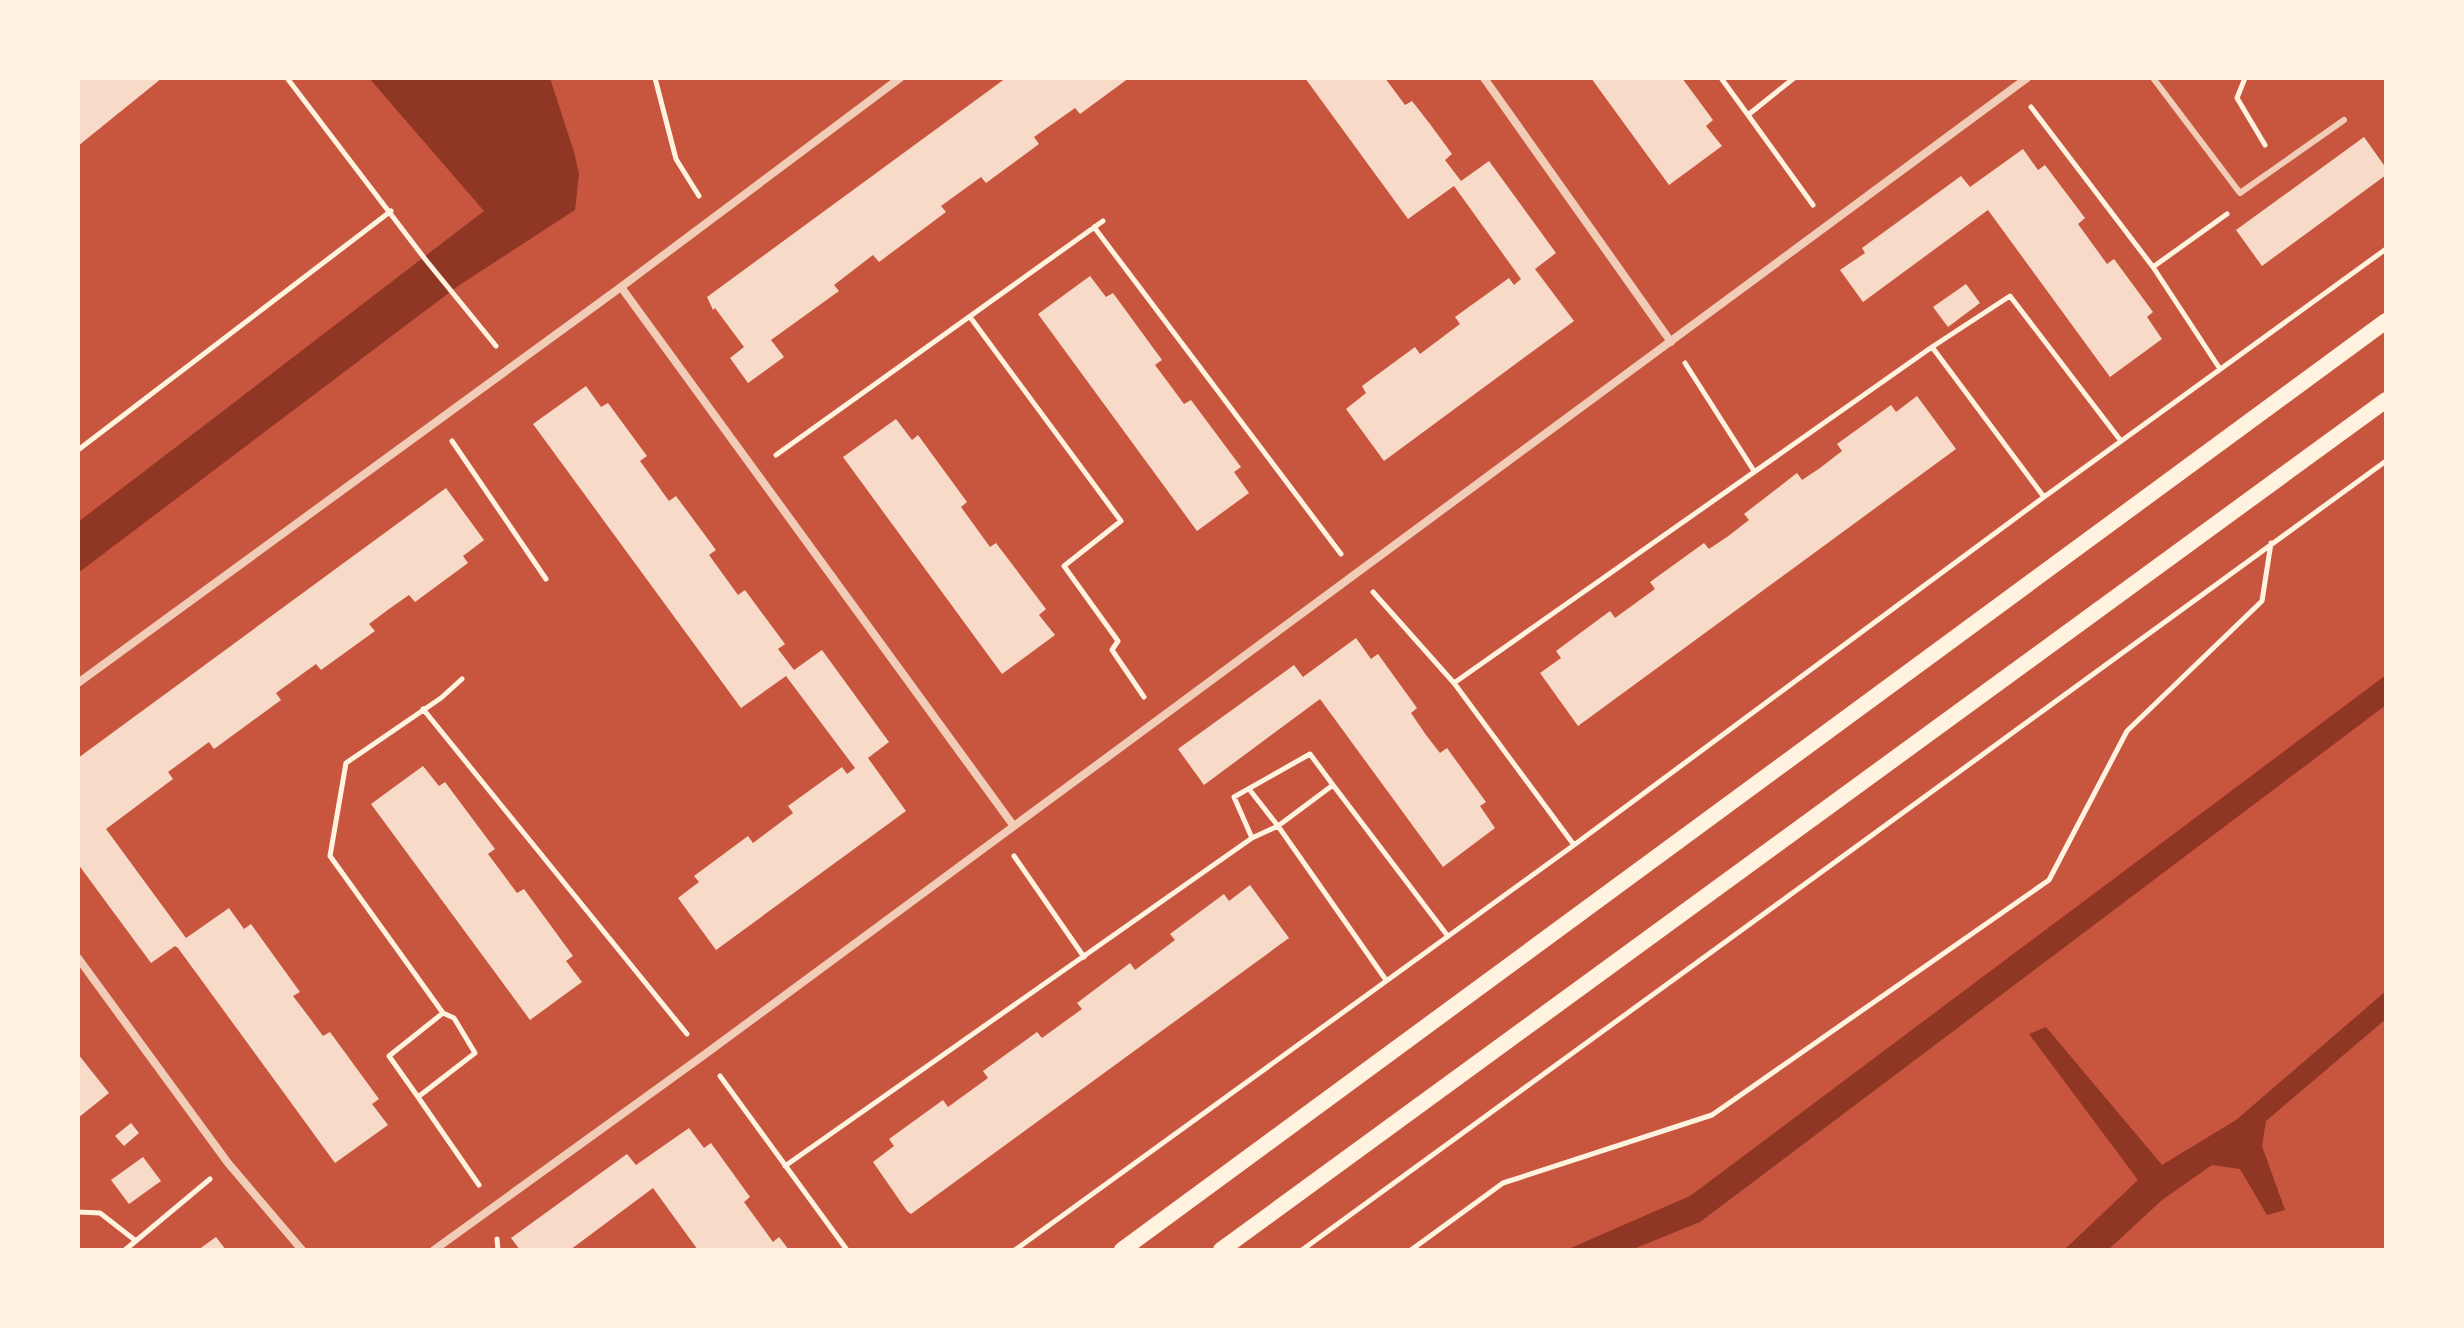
<svg xmlns="http://www.w3.org/2000/svg" width="2464" height="1328" font-family="Lato,sans-serif">
  <style>
    .water { fill: #8f3625 }
    .building { fill: #f7dbc8 }
    .lines { fill: none; stroke-linecap: round; stroke-linejoin: round }
    .path { stroke: #fff3e0; stroke-width: 5 }
    .service { stroke: #f1ccb7; stroke-width: 6 }
    .minor { stroke: #f1ccb7; stroke-width: 8 }
    .secondary { stroke: #fff3e0; stroke-width: 16 }
  </style>
  <rect width="100%" height="100%" fill="#c8553d"/>
  <path class="water" d="M 369,78 L 550,78 L 574,152 L 579,174 L 575,210 L 458,286 L 78,573 L 78,522 L 484,211 Z
    M 2386,675 L 2386,705 L 1700,1222 L 1631,1250 L 1566,1250 L 1690,1196 Z
    M 2386,991 L 2386,1019 L 2266,1121 L 2262,1146 L 2285,1210 L 2267,1215 L 2240,1169 L 2212,1165 L 2162,1200 L 2108,1250 L 2064,1250 L 2138,1180 L 2029,1034 L 2046,1027 L 2162,1165 L 2236,1120 Z"/>
  <path class="building" d="M 78,78 L 162,78 L 78,146 Z
    M 1006,78 L 1129,78 L 1080,114 L 1075,108 L 1034,137 L 1039,144 L 986,183 L 981,177 L 941,206 L 946,212 L 879,262 L 873,255 L 834,285 L 839,291 L 771,340 L 784,357 L 748,383 L 730,358 L 744,347 L 715,308 L 713,310 L 707,297 Z
    M 1305,78 L 1385,78 L 1405,105 L 1412,101 L 1430,124 L 1452,154 L 1445,160 L 1461,181 L 1489,161 L 1556,253 L 1535,269 L 1574,321 L 1384,461 L 1346,409 L 1366,393 L 1362,386 L 1415,347 L 1420,354 L 1460,324 L 1455,317 L 1509,278 L 1514,285 L 1521,279 L 1454,186 L 1408,219 Z
    M 1591,78 L 1682,78 L 1713,120 L 1706,126 L 1722,146 L 1669,185 Z
    M 2364,137 L 2386,168 L 2386,175 L 2262,266 L 2236,230 Z
    M 2023,149 L 2038,170 L 2045,165 L 2085,218 L 2078,224 L 2107,264 L 2114,259 L 2153,312 L 2147,317 L 2162,339 L 2110,377 L 1988,210 L 1863,302 L 1840,270 L 1865,253 L 1862,248 L 1961,176 L 1970,187 Z
    M 1090,276 L 1106,297 L 1113,293 L 1162,360 L 1155,365 L 1170,385 L 1184,404 L 1191,400 L 1241,467 L 1234,472 L 1249,493 L 1197,531 L 1038,314 Z
    M 1966,284 L 1980,303 L 1948,327 L 1933,307 Z
    M 586,386 L 601,407 L 608,403 L 647,456 L 640,461 L 669,501 L 676,496 L 716,550 L 709,555 L 738,595 L 745,590 L 785,644 L 778,649 L 794,670 L 822,650 L 889,742 L 868,758 L 906,811 L 716,950 L 678,898 L 699,882 L 694,876 L 748,836 L 753,843 L 793,813 L 788,806 L 842,767 L 847,774 L 855,768 L 786,676 L 741,708 L 533,424 Z
    M 1917,396 L 1956,449 L 1578,726 L 1540,673 L 1561,658 L 1556,651 L 1610,611 L 1615,618 L 1655,589 L 1650,582 L 1704,543 L 1709,549 L 1727,537 L 1749,520 L 1744,514 L 1797,473 L 1802,480 L 1820,468 L 1842,451 L 1837,444 L 1891,405 L 1896,412 Z
    M 896,419 L 912,440 L 918,435 L 967,502 L 961,507 L 990,547 L 996,543 L 1046,609 L 1039,615 L 1055,635 L 1002,674 L 843,457 Z
    M 446,488 L 484,540 L 463,556 L 468,563 L 415,602 L 409,595 L 389,609 L 369,624 L 375,631 L 321,670 L 316,664 L 276,693 L 281,700 L 214,749 L 209,742 L 168,772 L 173,779 L 106,829 L 186,938 L 229,908 L 244,929 L 251,924 L 300,992 L 293,996 L 309,1017 L 323,1036 L 330,1032 L 379,1099 L 372,1104 L 388,1125 L 335,1163 L 178,948 L 175,946 L 151,963 L 78,864 L 78,758 Z
    M 1356,638 L 1371,659 L 1378,654 L 1417,708 L 1411,713 L 1426,735 L 1440,753 L 1447,748 L 1486,802 L 1480,806 L 1495,828 L 1443,867 L 1320,699 L 1204,785 L 1178,749 L 1294,665 L 1303,677 Z
    M 423,766 L 439,786 L 445,782 L 495,849 L 488,854 L 517,893 L 524,889 L 573,956 L 566,961 L 582,982 L 530,1020 L 371,804 Z
    M 1250,885 L 1289,938 L 911,1214 L 907,1211 L 873,1162 L 894,1146 L 889,1139 L 943,1100 L 948,1107 L 988,1078 L 983,1071 L 1037,1032 L 1042,1038 L 1082,1009 L 1077,1003 L 1130,963 L 1135,970 L 1175,940 L 1170,934 L 1224,894 L 1229,901 Z
    M 78,1054 L 109,1093 L 78,1118 Z
    M 131,1123 L 139,1133 L 124,1146 L 115,1136 Z
    M 689,1128 L 704,1148 L 711,1143 L 750,1197 L 744,1202 L 773,1242 L 779,1237 L 789,1250 L 698,1250 L 653,1188 L 570,1250 L 520,1250 L 511,1238 L 627,1154 L 636,1165 Z
    M 143,1157 L 161,1181 L 129,1204 L 111,1180 Z
    M 216,1237 L 226,1250 L 198,1250 Z"/>
  <g class="lines">
    <path class="path" d="M 287,78 L 425,259 L 496,346
      M 655,78 L 676,159 L 699,196
      M 1721,78 L 1748,115 L 1794,78
      M 2245,78 L 2237,98 L 2265,145
      M 2031,107 L 2153,267 L 2220,369
      M 1748,115 L 1813,205
      M 1094,227 L 1341,554
      M 2153,267 L 2227,214
      M 970,317 L 1121,521 L 1064,566 L 1118,641 L 1112,650 L 1144,697
      M 1685,363 L 1754,471
      M 452,441 L 546,579
      M 78,450 L 391,211
      M 776,455 L 1103,221
      M 2044,497 L 1932,347 L 2010,296 L 2121,441
      M 1373,592 L 1454,683 L 1574,845
      M 1454,683 L 1932,347
      M 423,709 L 687,1034
      M 1249,789 L 1278,826 L 1252,838 L 1234,797 L 1310,754 L 1333,785
      M 1014,856 L 1084,957
      M 1386,980 L 1278,826 L 1333,785 L 1447,935
      M 443,1013 L 389,1056 L 418,1097 L 475,1053 L 454,1018 L 443,1013 L 330,856 L 346,763 L 441,698 L 462,679
      M 720,1076 L 847,1250
      M 418,1097 L 479,1185
      M 785,1166 L 1252,838
      M 78,1212 L 100,1213 L 136,1241
      M 497,1239 L 498,1250
      M 125,1250 L 210,1179
      M 1015,1250 L 1574,845 L 2044,497 L 2386,249
      M 1302,1250 L 2386,461
      M 1411,1250 L 1503,1183 L 1712,1115 L 2049,880 L 2127,731 L 2262,601 L 2271,543"/>
    <path class="service" d="M 2153,78 L 2240,193 L 2344,120"/>
    <path class="minor" d="M 1484,78 L 1671,342
      M 621,287 L 1013,825
      M 78,683 L 621,287 L 900,78
      M 78,958 L 228,1163 L 302,1250
      M 434,1250 L 704,1055 L 2027,78"/>
    <path class="secondary" d="M 1122,1250 L 2386,321
      M 1221,1250 L 2386,400"/>
  </g>
  <rect width="2464" height="1328" fill="none" stroke="#fff3e0" stroke-width="160"/>
</svg>
